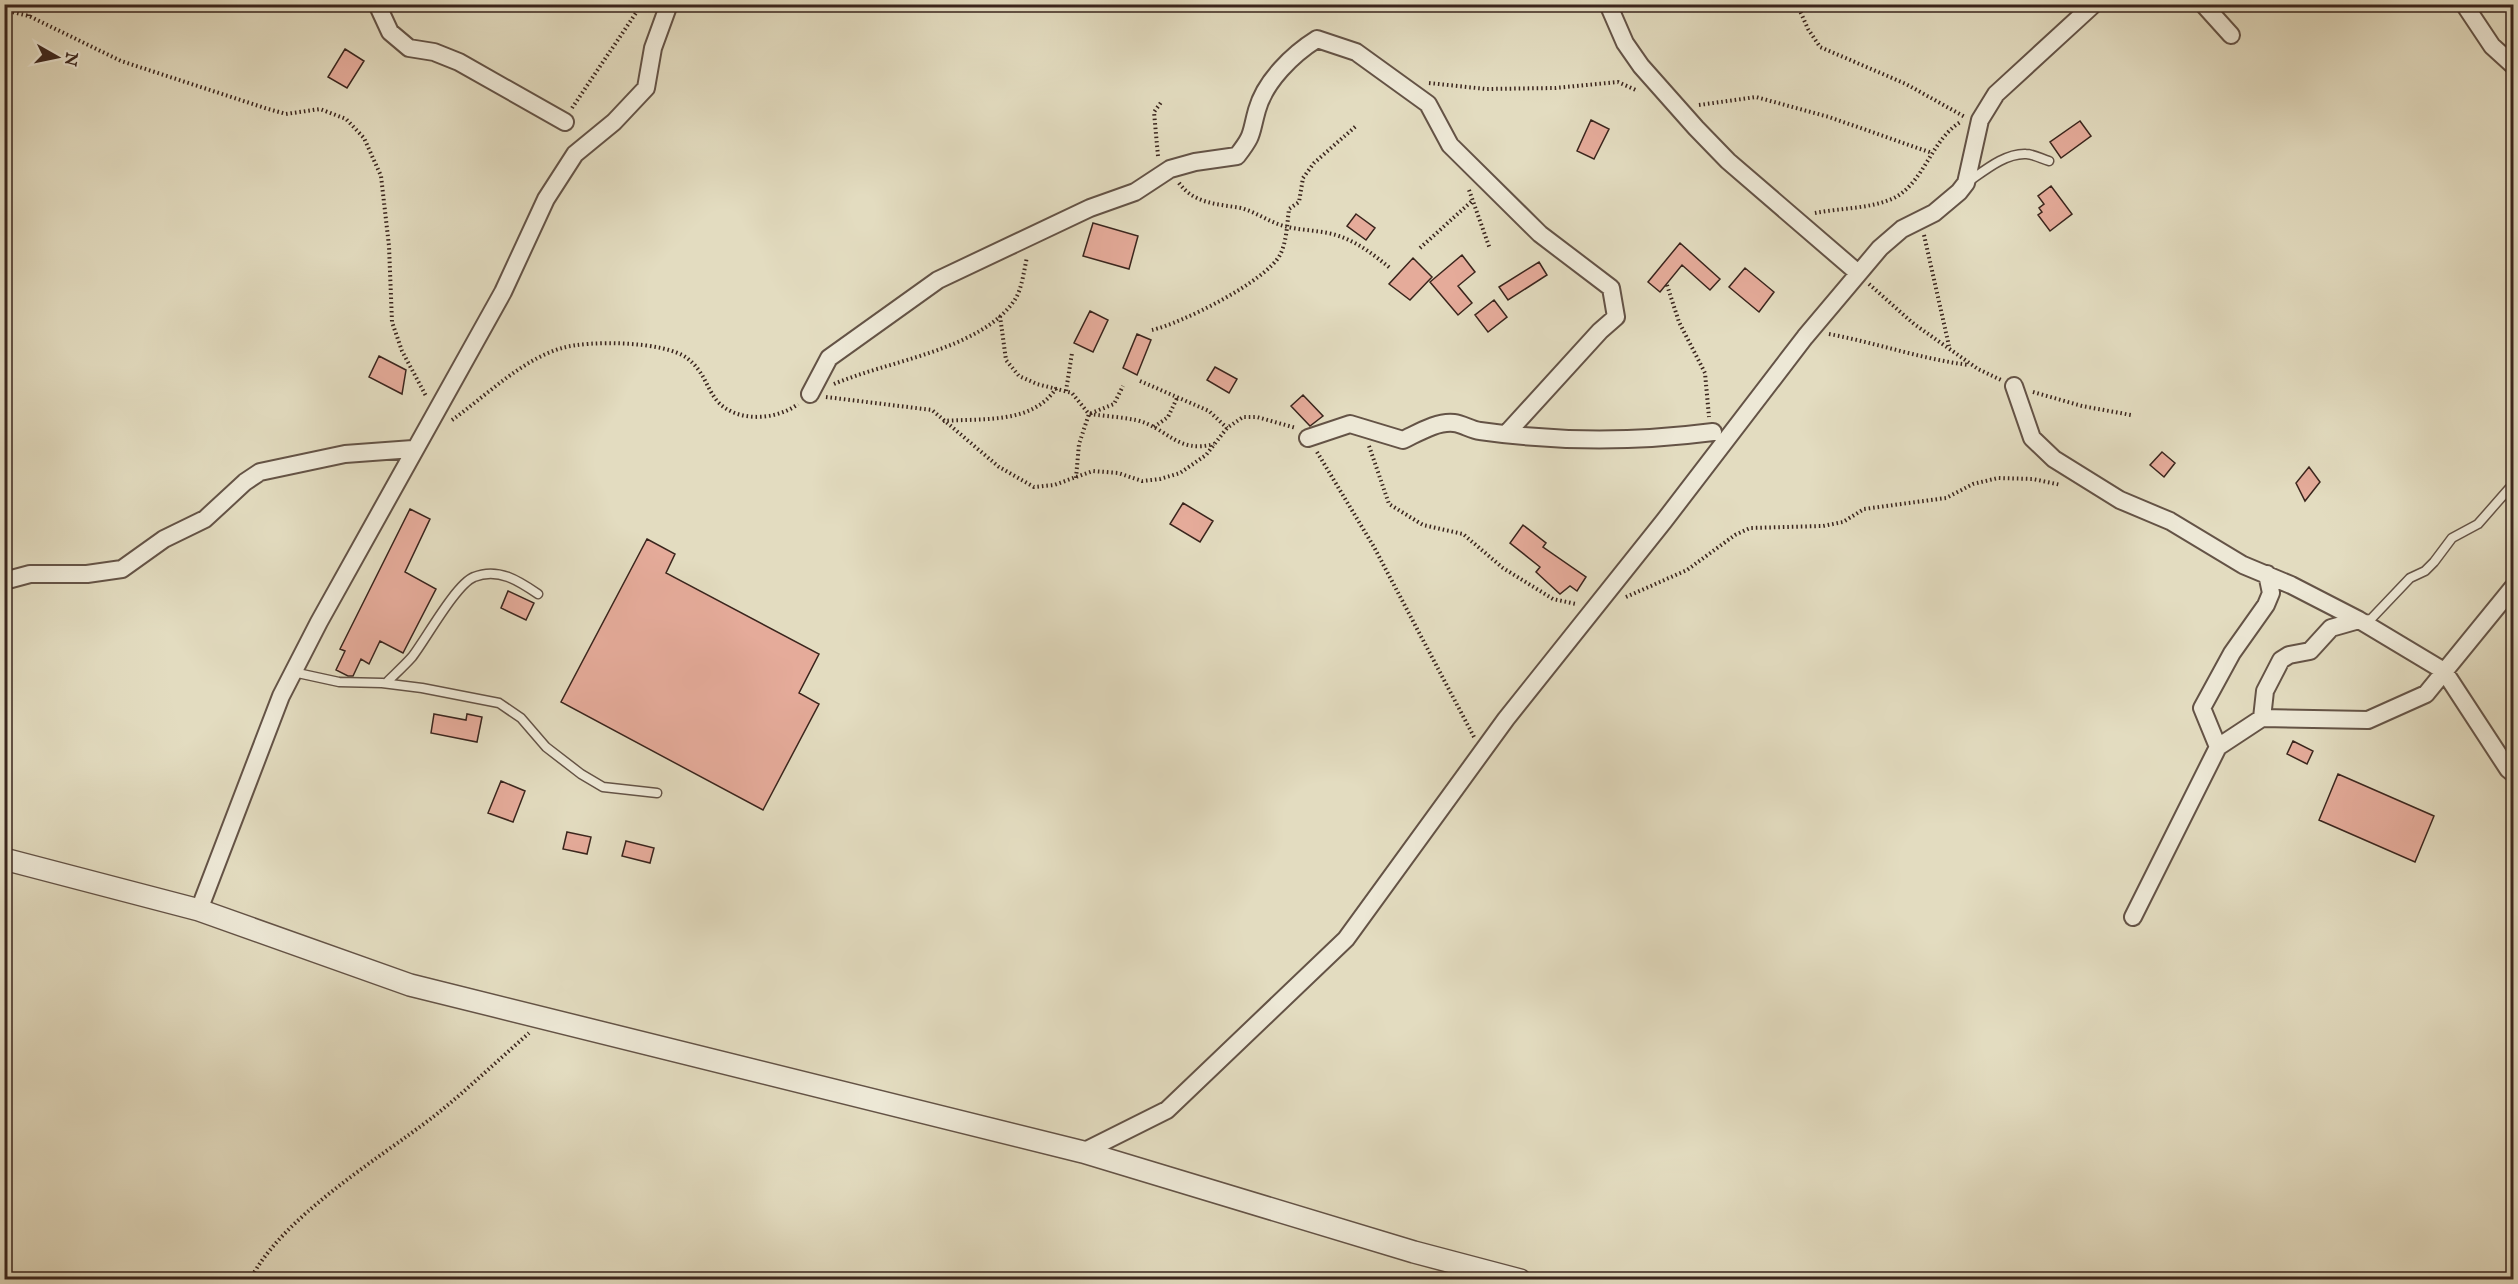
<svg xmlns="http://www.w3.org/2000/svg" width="2518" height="1284" font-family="'IM FELL English',serif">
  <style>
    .building { fill: #e5ab9a; stroke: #3a251d; stroke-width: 1.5 }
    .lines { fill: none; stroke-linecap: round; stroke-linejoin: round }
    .service-casing { stroke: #645346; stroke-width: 11 }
    .minor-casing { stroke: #645346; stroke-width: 20 }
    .tertiary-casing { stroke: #645346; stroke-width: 24 }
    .path { stroke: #3a251d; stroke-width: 4; stroke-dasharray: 1.5 3; stroke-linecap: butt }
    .service { stroke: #ede8d6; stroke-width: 8 }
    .minor { stroke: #ede8d6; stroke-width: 16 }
    .tertiary { stroke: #ede8d6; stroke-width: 21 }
  </style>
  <rect width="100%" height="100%" fill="#e3dcc0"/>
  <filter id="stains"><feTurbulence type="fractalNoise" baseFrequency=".00333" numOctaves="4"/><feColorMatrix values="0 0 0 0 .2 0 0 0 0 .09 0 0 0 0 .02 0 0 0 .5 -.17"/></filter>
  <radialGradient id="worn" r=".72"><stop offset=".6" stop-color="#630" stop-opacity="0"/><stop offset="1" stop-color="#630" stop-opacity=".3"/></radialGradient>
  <path class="building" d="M 345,49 L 364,61 L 347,88 L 328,77 Z
    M 1591,120 L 1609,129 L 1594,159 L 1577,151 Z
    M 2080,121 L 2091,136 L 2061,158 L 2050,142 Z
    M 2051,186 L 2072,214 L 2050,231 L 2038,215 L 2042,212 L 2039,208 L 2044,204 L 2038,196 Z
    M 1356,214 L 1375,228 L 1366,240 L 1347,226 Z
    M 1093,223 L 1138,236 L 1129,269 L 1083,256 Z
    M 1680,243 L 1720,279 L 1710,290 L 1682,265 L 1660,292 L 1648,282 Z
    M 1462,255 L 1475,272 L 1458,286 L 1472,303 L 1458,315 L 1430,282 Z
    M 1413,258 L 1432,277 L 1410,300 L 1389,284 Z
    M 1539,262 L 1547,275 L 1508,300 L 1499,287 Z
    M 1745,268 L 1774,292 L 1759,312 L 1729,287 Z
    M 1494,300 L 1507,317 L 1488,332 L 1475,315 Z
    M 1090,311 L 1108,320 L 1093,352 L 1074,343 Z
    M 1137,334 L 1151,340 L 1137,375 L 1123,368 Z
    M 379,356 L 406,370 L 402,394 L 369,377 Z
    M 1215,367 L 1237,379 L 1229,393 L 1207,380 Z
    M 1303,395 L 1323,416 L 1310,426 L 1291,406 Z
    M 2162,452 L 2175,463 L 2164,477 L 2150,465 Z
    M 2309,467 L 2320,482 L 2305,501 L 2296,483 Z
    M 1183,503 L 1213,521 L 1200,542 L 1170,524 Z
    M 410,509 L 430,519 L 405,572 L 436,589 L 403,653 L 380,641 L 369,664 L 361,659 L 353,676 L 348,676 L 336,670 L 345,651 L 340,649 Z
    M 1523,525 L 1546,543 L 1543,547 L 1586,577 L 1577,591 L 1570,586 L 1560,594 L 1536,572 L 1540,567 L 1510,543 Z
    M 647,539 L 675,554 L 666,573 L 819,654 L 799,693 L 819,704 L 763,810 L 561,702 Z
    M 508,591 L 534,603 L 526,620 L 501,608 Z
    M 434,714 L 466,720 L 467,714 L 482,717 L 477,742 L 431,733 Z
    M 2293,741 L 2313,751 L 2307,764 L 2287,754 Z
    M 2338,774 L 2434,816 L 2415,862 L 2319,820 Z
    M 501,781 L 525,791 L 513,822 L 488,813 Z
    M 567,832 L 591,837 L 587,854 L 563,849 Z
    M 626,841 L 654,848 L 650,863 L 622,856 Z"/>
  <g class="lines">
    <defs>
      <path id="service" d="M 1968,182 C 1984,171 2005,153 2026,154 C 2033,154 2042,159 2049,161
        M 2362,620 L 2371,619 L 2410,578 L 2425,571 L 2434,562 L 2452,538 L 2478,524 L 2514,483
        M 293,672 L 339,682 L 382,683 L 422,688 L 499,703 L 521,718 L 546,747 L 581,774 L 603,787 L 657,793
        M 386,683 C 394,675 404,666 412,657 C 426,639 456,584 474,577 C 498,567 519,581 538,594"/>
      <path id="minor" d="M 377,4 L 390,32 L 409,48 L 434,52 L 459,62 L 565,122
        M 1608,4 L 1625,43 L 1641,66 L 1696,128 L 1728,161 L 1858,273
        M 2203,4 L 2231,35
        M 2464,4 L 2492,46 L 2514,66
        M 2014,386 L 2032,438 L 2054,459 L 2120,500 L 2170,521 L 2243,565 L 2291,585 L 2359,620 L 2444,671 L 2508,769 L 2514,774
        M 810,394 L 829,358 L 938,280 L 1090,208 L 1135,192 L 1170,169 L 1195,162 L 1237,156 C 1254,134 1250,135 1257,110 C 1265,81 1293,54 1317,39 L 1356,52 L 1428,104 L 1450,145 L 1540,234 L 1611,288 L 1616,317 L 1600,331 L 1507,433
        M 1308,438 L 1350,424 L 1403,440 C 1418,433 1437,421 1454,423 C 1463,424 1471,430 1480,431 C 1557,442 1636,442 1713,432
        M 4,581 L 30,574 L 87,574 L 122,569 L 164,539 L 205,519 L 245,482 L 260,472 L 345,454 L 413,449
        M 2262,718 L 2265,691 L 2281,660 L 2289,655 L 2310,651 L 2331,628 L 2359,620
        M 2218,747 L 2202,708 L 2232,653 L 2266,605 L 2271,593 L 2267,574
        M 199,910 L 281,696 L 319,622 L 503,292 L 546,199 L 575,154 L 614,122 L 646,88 L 653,48 L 669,4
        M 2133,917 L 2218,747 L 2262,718 L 2368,720 L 2426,694 L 2514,586
        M 1083,1152 L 1167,1110 L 1346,939 L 1506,719 L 1664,521 L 1805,337 L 1880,248 L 1902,229 L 1934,213 L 1959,192 L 1966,183 L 1980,120 L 1996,94 L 2094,4"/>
      <path id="tertiary" d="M 4,859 L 199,910 L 410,985 L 1083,1152 L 1414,1252 L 1520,1280"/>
    </defs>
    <use href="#service" class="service-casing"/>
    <use href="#minor" class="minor-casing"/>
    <use href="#tertiary" class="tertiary-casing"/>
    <path class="path" d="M 1797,4 L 1808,29 L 1820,47 L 1906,84 L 1965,117
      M 4,10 L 29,16 L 121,61 L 265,108 L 286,114 L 320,109 L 346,119 L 364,138 L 381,176 L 389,246 L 392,322 L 402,351 L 426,396
      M 29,16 L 30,4
      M 1429,83 L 1486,89 L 1555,88 L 1618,82 L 1638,91
      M 1699,105 L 1756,97 L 1829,117 L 1932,153
      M 572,108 L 642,4
      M 1158,156 L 1154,112 L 1162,101
      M 1179,183 C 1194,204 1218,204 1241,208 C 1256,212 1269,222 1284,226 C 1302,231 1322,230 1339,236 C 1359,243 1374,255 1390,268
      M 1469,190 L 1490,249
      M 1815,213 C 1840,208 1870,209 1894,198 C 1925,182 1931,139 1962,121
      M 1924,235 L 1949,346
      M 1420,248 L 1472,201
      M 1869,284 L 1914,324 L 1978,369 L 2001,380
      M 1667,285 L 1679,322 L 1705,373 L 1709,417
      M 1000,316 L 1006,360 L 1019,376 L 1037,384 L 1072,393 L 1089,414 C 1104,416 1121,417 1136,420 C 1168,428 1177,454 1214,444
      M 1152,330 C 1182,323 1265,282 1280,255 C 1287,241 1287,224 1289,209 L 1299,202 L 1303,178 L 1314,163 L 1356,126
      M 1829,334 C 1877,343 1921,359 1969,365
      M 1140,381 L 1209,411 L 1227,428
      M 834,384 C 887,361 980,350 1014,301 C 1022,290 1024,270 1027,257
      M 1066,391 L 1072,353
      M 2033,392 L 2082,406 L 2131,415
      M 826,397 L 932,410 L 999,467 L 1034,487 L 1054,485 L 1093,471 L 1118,473 L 1142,481 L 1160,479 L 1180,473 L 1206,455 L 1227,428 L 1243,417 L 1257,417 L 1296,428
      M 452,420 C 486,396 521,360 562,348 C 589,340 664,341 687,358 C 705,372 706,388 718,402 C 738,423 777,420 798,404
      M 943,421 C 982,418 1033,425 1057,387
      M 1154,427 L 1168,417 L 1178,396
      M 1369,446 L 1389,504 L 1423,525 L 1463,534 L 1503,568 L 1553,599 L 1576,604
      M 1317,452 L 1374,547 L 1474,737
      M 1076,478 L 1079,444 L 1089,414 L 1114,404 L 1123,386
      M 1626,597 L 1687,570 L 1735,535 L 1750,528 L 1823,526 L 1843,522 L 1864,509 L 1946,498 L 1973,484 L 1998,478 L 2033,479 L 2061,485
      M 250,1280 C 282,1217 377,1160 433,1117 C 466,1091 497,1061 529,1033"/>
    <use href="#service" class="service"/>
    <use href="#minor" class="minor"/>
    <use href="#tertiary" class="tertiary"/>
  </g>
  <rect width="2518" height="1284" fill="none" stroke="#e3dcc0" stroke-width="24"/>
  <rect x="6" y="6" width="2506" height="1272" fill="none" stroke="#3a251d" stroke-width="3"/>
  <rect x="12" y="12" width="2494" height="1260" fill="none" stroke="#3a251d" stroke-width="1.5"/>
  <g transform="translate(57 57) rotate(99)" stroke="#ede8d6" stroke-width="4.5" paint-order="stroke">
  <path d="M0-4.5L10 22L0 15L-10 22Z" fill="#3a251d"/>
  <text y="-9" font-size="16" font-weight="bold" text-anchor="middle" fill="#3a251d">N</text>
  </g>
  <rect width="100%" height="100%" filter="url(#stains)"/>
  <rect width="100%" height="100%" fill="url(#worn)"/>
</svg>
